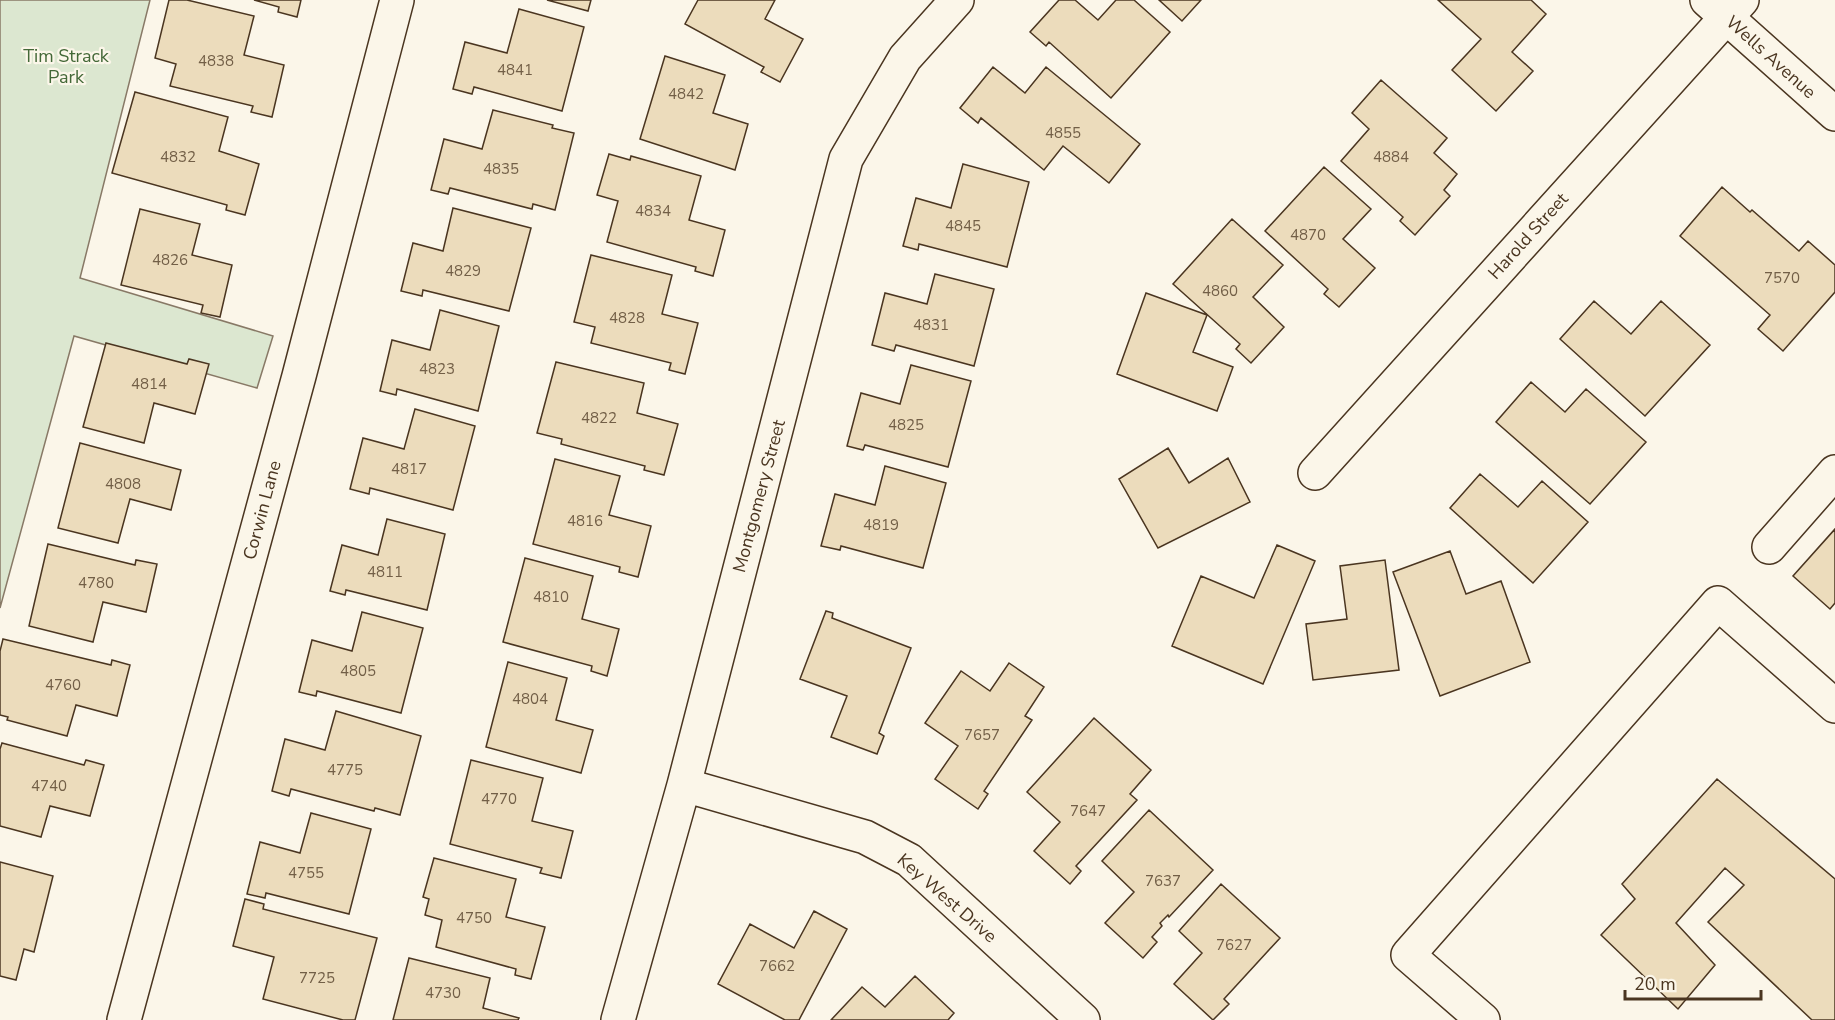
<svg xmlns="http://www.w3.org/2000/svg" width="1835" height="1020" font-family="'Nunito Sans',sans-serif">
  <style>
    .green { fill: #dce7d0; stroke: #887966; stroke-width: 1.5 }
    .building { fill: #ecdcbc; stroke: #4a3520; stroke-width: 1.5 }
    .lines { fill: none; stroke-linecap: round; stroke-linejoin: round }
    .minor-casing { stroke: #4a3520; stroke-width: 36 }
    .major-casing { stroke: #4a3520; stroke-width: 36 }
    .minor { stroke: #fbf6e9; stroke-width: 33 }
    .major { stroke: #fbf6e9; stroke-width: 33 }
    .labels { text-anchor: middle; stroke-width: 4.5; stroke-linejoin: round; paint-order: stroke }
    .number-label { font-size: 15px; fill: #725f47 }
    .park-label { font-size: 18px; fill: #436837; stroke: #fbf6e9 }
    .street-label { font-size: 18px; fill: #4a3520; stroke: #fbf6e9 }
  </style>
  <rect width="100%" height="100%" fill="#fbf6e9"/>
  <path class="green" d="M 0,0 L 150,0 L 80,278 L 273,336 L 257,388 L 74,336 L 0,608 Z"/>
  <path class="building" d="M 169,0 L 187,0 L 254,16 L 244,55 L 284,65 L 272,117 L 251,112 L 253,106 L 170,86 L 176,64 L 155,58 Z
    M 254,0 L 301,0 L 297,17 L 278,12 L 279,7 Z
    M 547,0 L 591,0 L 588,11 Z
    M 698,0 L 775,0 L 765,19 L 803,39 L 780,82 L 761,72 L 764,67 L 685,24 Z
    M 1059,0 L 1075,0 L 1098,20 L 1116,0 L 1134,0 L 1170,32 L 1111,98 L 1049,42 L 1046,46 L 1030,32 Z
    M 1159,0 L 1201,0 L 1182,21 Z
    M 1438,0 L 1531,0 L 1546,14 L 1512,52 L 1533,71 L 1496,111 L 1452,70 L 1481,39 Z
    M 519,9 L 584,27 L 562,111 L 474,87 L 472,94 L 453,89 L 465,42 L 507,53 Z
    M 665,56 L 725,75 L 713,113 L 748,124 L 735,170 L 640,139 Z
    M 993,67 L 1025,93 L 1046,67 L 1140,144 L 1109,183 L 1063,146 L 1044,170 L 981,118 L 978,123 L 960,108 Z
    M 1381,80 L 1447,138 L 1434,153 L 1457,174 L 1444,190 L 1450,196 L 1415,235 L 1400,221 L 1403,217 L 1341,161 L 1369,129 L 1352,113 Z
    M 135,92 L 228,117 L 219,151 L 259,164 L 245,215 L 226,210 L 227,205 L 112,173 Z
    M 493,110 L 553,125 L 552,128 L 574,133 L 555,210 L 533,204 L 532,209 L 450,188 L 448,194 L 431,190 L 444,139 L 482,149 Z
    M 609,154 L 630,160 L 631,156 L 701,176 L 689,220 L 725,230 L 713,276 L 695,271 L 696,267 L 607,242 L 618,201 L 597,195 Z
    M 963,164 L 1029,182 L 1007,267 L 919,244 L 918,250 L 903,246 L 916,198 L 951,208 Z
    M 1324,167 L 1371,209 L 1343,239 L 1375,268 L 1339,307 L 1324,294 L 1328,289 L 1265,231 Z
    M 1722,187 L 1750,212 L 1752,210 L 1799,251 L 1808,241 L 1835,265 L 1835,292 L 1783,351 L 1758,329 L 1770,315 L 1680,236 Z
    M 453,208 L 531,228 L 509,311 L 423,290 L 422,296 L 401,291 L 413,243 L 443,251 Z
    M 140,209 L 200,224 L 192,255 L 232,265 L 220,317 L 201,313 L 203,305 L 121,285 Z
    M 1232,219 L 1283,265 L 1253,297 L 1284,327 L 1251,363 L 1236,349 L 1240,344 L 1173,284 Z
    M 591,255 L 672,275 L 662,314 L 698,323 L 685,374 L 669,370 L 671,363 L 591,343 L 595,327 L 574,322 Z
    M 935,274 L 994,289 L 974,366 L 896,345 L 894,351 L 872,345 L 885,293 L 927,304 Z
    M 1146,293 L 1207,315 L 1193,352 L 1233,367 L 1217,411 L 1117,374 Z
    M 1594,301 L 1631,334 L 1661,301 L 1710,345 L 1645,416 L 1560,339 Z
    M 440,310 L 499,326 L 478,411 L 397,389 L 396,395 L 380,391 L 392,340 L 430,350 Z
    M 106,343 L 187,364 L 189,359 L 209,364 L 195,414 L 154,403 L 144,443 L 83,427 Z
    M 556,362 L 644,383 L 637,413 L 678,424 L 664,475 L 644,470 L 645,466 L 561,444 L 562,439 L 537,433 Z
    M 911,365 L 971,381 L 948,467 L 865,445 L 863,450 L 847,446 L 861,393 L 900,404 Z
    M 1531,382 L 1565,412 L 1586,389 L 1646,442 L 1590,504 L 1496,422 Z
    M 415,409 L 475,426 L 453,510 L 370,488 L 369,494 L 350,489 L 363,438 L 404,449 Z
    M 80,443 L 181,470 L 171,510 L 130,499 L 118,543 L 58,528 Z
    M 1168,448 L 1189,483 L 1228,458 L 1250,502 L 1158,548 L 1119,479 Z
    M 555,459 L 620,476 L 609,515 L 651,526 L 638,577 L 619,572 L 620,567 L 533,544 Z
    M 885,466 L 946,483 L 923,568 L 841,546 L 840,550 L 821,546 L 835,494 L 875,505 Z
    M 1480,474 L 1518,507 L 1542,481 L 1588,522 L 1533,583 L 1450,508 Z
    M 387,519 L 445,534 L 427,610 L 346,590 L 345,595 L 330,591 L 342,545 L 378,555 Z
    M 1835,529 L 1835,603 L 1830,609 L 1793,576 Z
    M 48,544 L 135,565 L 136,560 L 157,564 L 146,612 L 103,602 L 93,642 L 29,626 Z
    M 1277,545 L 1315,561 L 1263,684 L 1172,646 L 1201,576 L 1254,598 Z
    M 1450,551 L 1466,594 L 1501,581 L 1530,662 L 1440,696 L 1393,572 Z
    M 525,558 L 593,576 L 582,619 L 619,629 L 607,676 L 591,671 L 592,666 L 503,642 Z
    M 1385,560 L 1399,670 L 1313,680 L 1306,624 L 1347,619 L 1340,566 Z
    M 826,611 L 833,613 L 832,618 L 911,648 L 879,733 L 884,736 L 877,754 L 831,737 L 847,696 L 800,679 Z
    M 362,612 L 423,628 L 401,713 L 317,691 L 316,696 L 299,692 L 312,640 L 352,651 Z
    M 3,639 L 111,665 L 112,660 L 130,665 L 117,716 L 76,705 L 67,736 L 7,720 L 8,717 L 0,715 L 0,651 Z
    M 508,662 L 567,678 L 556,720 L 593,730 L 581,773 L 486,747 Z
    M 1009,663 L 1044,687 L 1025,716 L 1032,720 L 984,791 L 988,794 L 978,809 L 935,779 L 958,746 L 925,723 L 961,671 L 990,691 Z
    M 336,711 L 421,736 L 400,815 L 375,808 L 374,811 L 291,789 L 289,796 L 272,791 L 285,739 L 325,750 Z
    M 1094,718 L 1151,770 L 1130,794 L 1137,800 L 1076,866 L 1081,871 L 1070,884 L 1034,851 L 1060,822 L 1027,792 Z
    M 2,743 L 84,765 L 86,760 L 104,765 L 90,816 L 50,806 L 41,837 L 0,826 L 0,749 Z
    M 471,760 L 543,778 L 532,821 L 573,831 L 561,878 L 540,873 L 542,868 L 450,844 Z
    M 1717,779 L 1835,879 L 1835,1020 L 1812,1020 L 1708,922 L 1744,885 L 1725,868 L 1676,923 L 1715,965 L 1678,1009 L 1601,935 L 1635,899 L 1622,884 Z
    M 1149,810 L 1213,870 L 1169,917 L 1168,915 L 1160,923 L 1162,926 L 1152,937 L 1157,942 L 1143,958 L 1105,923 L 1134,892 L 1102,861 Z
    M 311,813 L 371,829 L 349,914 L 266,893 L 265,898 L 247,894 L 260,842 L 300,853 Z
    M 434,858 L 516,879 L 506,917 L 545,927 L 531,979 L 515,975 L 516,969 L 436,947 L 442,920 L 425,915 L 429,899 L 423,897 Z
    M 0,862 L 53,876 L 34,952 L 24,949 L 16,980 L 0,976 Z
    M 1221,884 L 1280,938 L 1224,999 L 1229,1004 L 1213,1020 L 1174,984 L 1202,953 L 1179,931 Z
    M 245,899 L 264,904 L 263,909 L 377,938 L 355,1020 L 343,1020 L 263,999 L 274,957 L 233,946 Z
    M 814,911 L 847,929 L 799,1020 L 785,1020 L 718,984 L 750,924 L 794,948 Z
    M 409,958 L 490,978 L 483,1008 L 519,1018 L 518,1020 L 393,1020 Z
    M 915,976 L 954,1013 L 948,1020 L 831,1020 L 862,987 L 885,1007 Z"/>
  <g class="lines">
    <defs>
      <path id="minor" d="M 1315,473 L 1742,0
        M 1769,547 L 1835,472
        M 684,785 L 865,837 L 909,860 L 1083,1020
        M 124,1020 L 299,376 L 397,0
        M 618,1020 L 684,785 L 846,159 L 905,58 L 957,0
        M 1483,1020 L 1408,955 L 1718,603 L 1835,706"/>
      <path id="major" d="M 1707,0 L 1835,114"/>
    </defs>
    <use href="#minor" class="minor-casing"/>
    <use href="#major" class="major-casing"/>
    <use href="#minor" class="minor"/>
    <use href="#major" class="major"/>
  </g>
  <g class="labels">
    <g class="number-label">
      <text x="216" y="66">4838</text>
      <text x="515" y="75">4841</text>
      <text x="686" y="99">4842</text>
      <text x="1063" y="138">4855</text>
      <text x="178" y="162">4832</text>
      <text x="1391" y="162">4884</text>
      <text x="501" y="174">4835</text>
      <text x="653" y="216">4834</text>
      <text x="963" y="231">4845</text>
      <text x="1308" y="240">4870</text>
      <text x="170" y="265">4826</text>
      <text x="463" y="276">4829</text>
      <text x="1782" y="283">7570</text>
      <text x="1220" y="296">4860</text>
      <text x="627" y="323">4828</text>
      <text x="931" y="330">4831</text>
      <text x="437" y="374">4823</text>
      <text x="149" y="389">4814</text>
      <text x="599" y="423">4822</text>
      <text x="906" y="430">4825</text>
      <text x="409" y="474">4817</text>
      <text x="123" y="489">4808</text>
      <text x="585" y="526">4816</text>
      <text x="881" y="530">4819</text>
      <text x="385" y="577">4811</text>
      <text x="96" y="588">4780</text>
      <text x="551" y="602">4810</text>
      <text x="358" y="676">4805</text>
      <text x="63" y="690">4760</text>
      <text x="530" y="704">4804</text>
      <text x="982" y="740">7657</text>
      <text x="345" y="775">4775</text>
      <text x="49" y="791">4740</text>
      <text x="499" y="804">4770</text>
      <text x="1088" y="816">7647</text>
      <text x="306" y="878">4755</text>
      <text x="1163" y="886">7637</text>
      <text x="474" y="923">4750</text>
      <text x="1234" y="950">7627</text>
      <text x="777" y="971">7662</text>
      <text x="317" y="983">7725</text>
      <text x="443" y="998">4730</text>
    </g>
    <g class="park-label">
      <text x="66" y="62">Tim Strack<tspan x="66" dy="21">Park</tspan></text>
    </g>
    <g class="street-label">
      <text transform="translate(1771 57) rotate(42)" y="6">Wells Avenue</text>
      <text transform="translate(1528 236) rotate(-48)" y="6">Harold Street</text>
      <text transform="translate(759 496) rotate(-75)" y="6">Montgomery Street</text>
      <text transform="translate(262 510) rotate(-75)" y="6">Corwin Lane</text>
      <text transform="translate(947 898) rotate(41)" y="6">Key West Drive</text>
    </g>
  </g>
  <path d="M1625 990v9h136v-9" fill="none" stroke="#4a3520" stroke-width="3"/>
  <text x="1634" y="990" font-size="18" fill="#4a3520" stroke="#fbf6e9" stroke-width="4.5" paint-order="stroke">20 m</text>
</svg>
